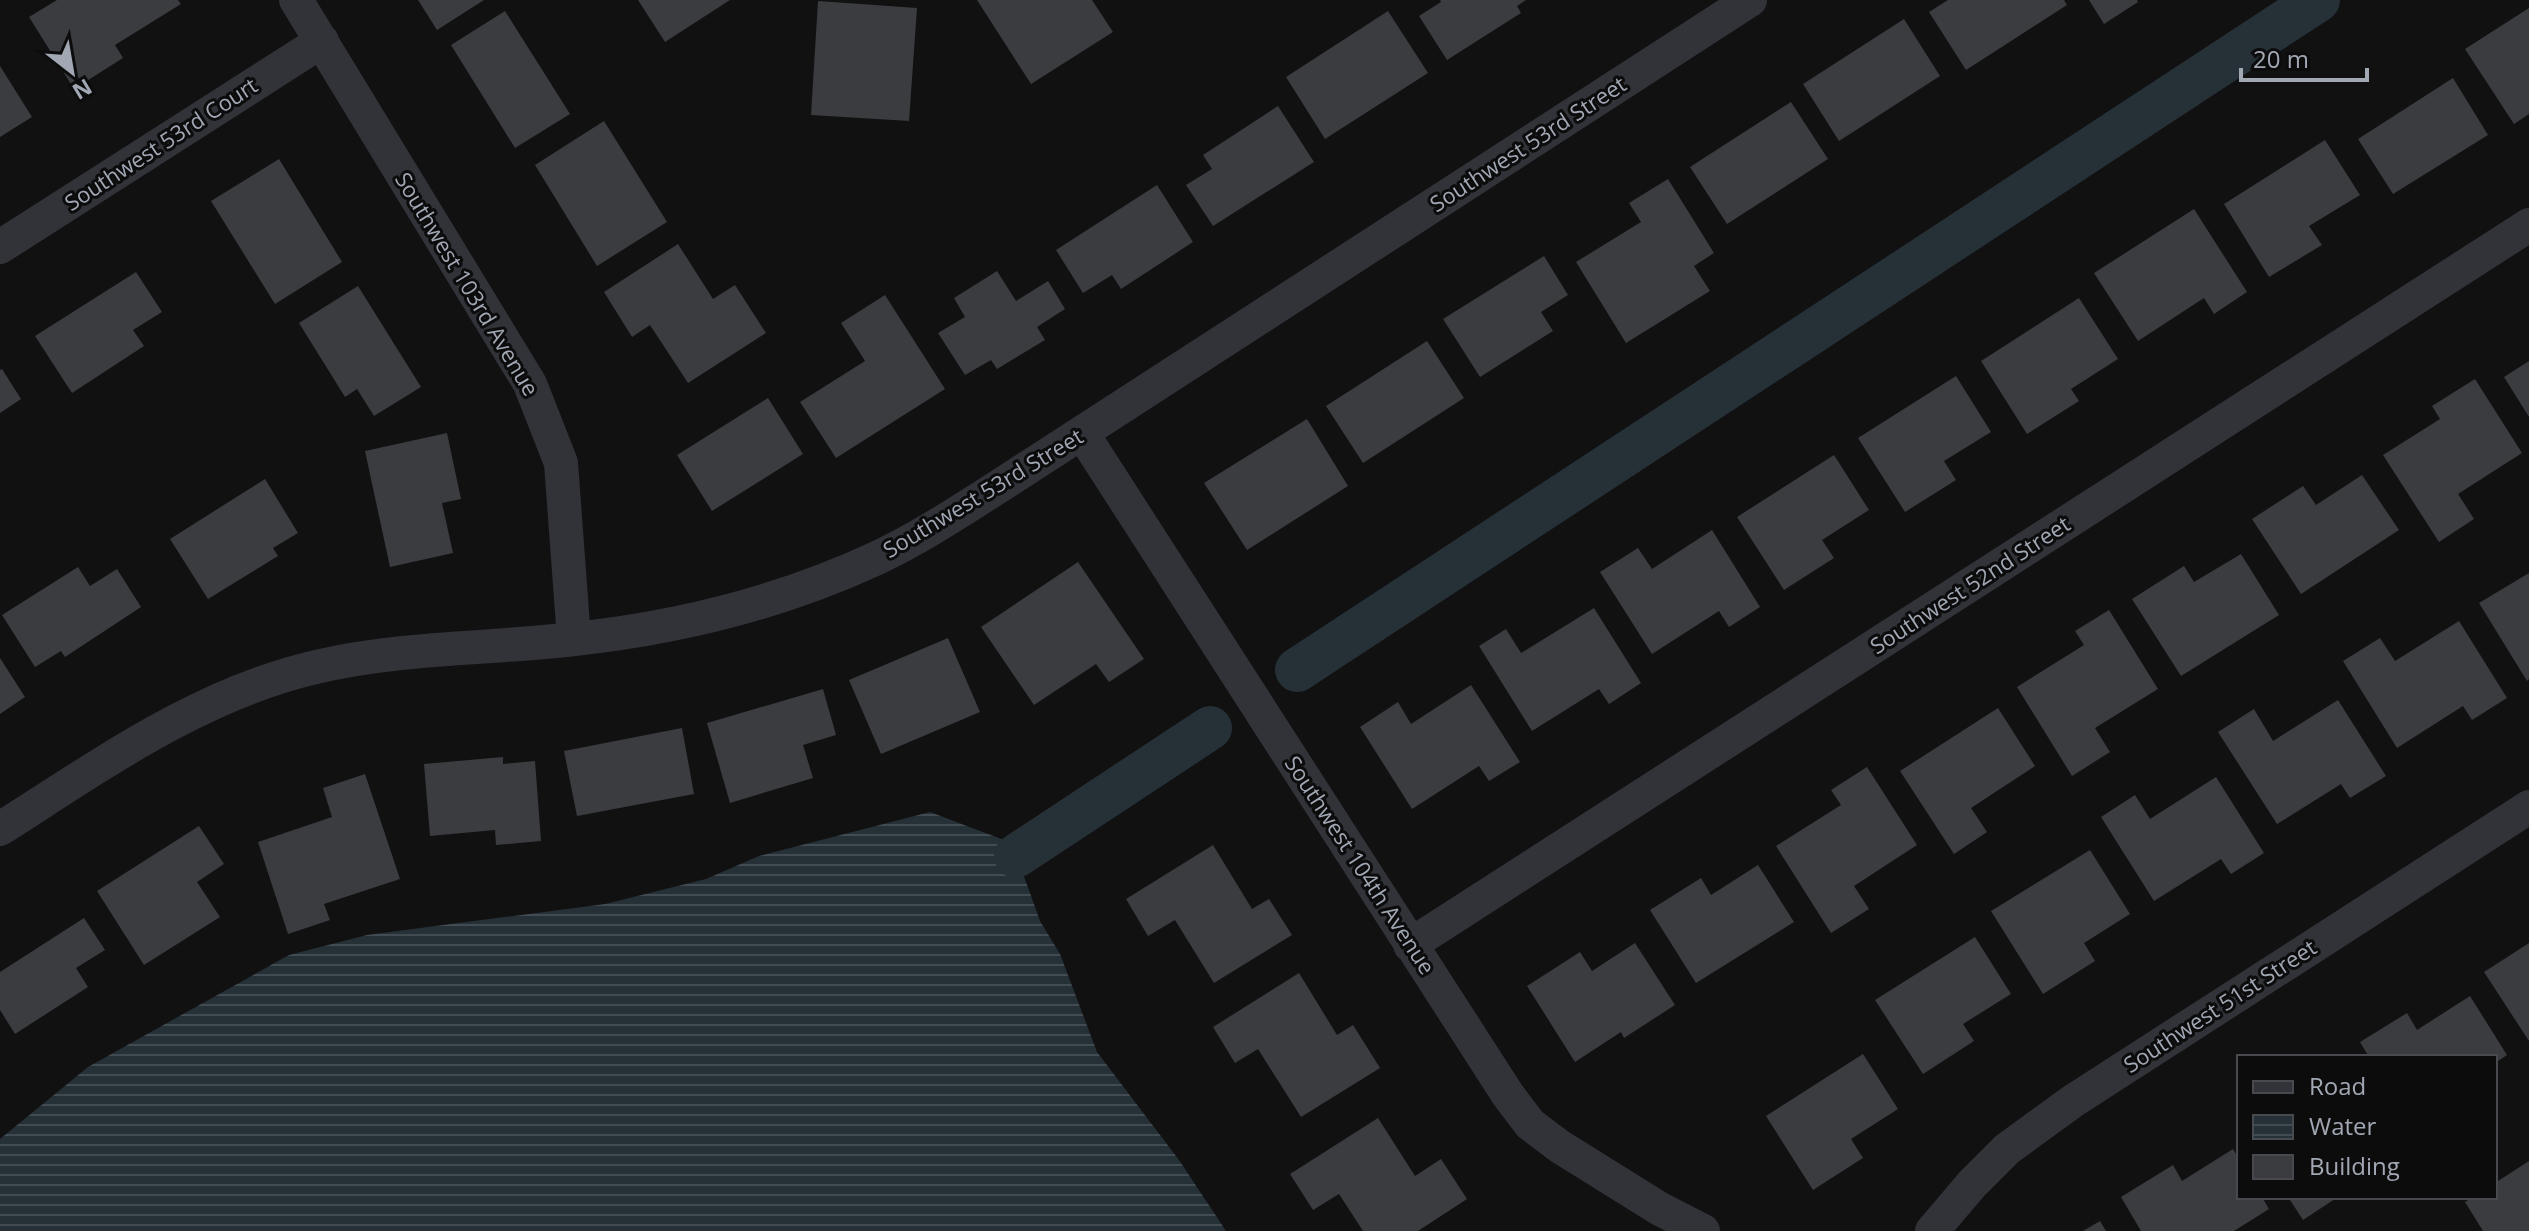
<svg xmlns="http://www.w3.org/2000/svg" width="2529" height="1231" font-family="'Open Sans',sans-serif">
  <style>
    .water { fill: url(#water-rules) }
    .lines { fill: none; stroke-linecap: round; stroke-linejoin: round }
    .canal { stroke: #263037; stroke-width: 44 }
    .building { fill: #3a3c40 }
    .street { stroke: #313338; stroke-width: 34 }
    .labels { text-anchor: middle; stroke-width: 6; stroke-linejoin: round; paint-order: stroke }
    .street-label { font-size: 22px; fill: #a1a8b4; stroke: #0c0c0d }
  </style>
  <defs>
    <pattern id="water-rules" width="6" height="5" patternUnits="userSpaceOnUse" patternTransform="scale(2)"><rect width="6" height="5" fill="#263037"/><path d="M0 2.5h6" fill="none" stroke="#424b52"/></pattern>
  </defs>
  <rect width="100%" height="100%" fill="#111112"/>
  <path class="water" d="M 930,812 L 1012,843 L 1040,921 L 1060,954 L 1097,1052 L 1179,1160 L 1226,1231 L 0,1231 L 0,1139 L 88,1067 L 289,955 L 367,935 L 605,904 L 706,879 L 759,856 Z"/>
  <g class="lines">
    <path class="canal" d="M 1297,670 L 2318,0
      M 1016,856 L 1210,728"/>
  </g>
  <path class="building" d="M 57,0 L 178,0 L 181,4 L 115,45 L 123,58 L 74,89 L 29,17 Z
    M 418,0 L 484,0 L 437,30 Z
    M 638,0 L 730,0 L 665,42 Z
    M 977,0 L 1092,0 L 1113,32 L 1031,84 Z
    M 1440,0 L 1526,0 L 1517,6 L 1521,13 L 1447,60 L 1419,16 L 1441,2 Z
    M 1948,0 L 2064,0 L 2067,5 L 1966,70 L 1929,12 Z
    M 2089,0 L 2137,0 L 2138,2 L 2104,24 Z
    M 818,1 L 917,8 L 909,121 L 811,115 Z
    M 2529,8 L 2529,114 L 2514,124 L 2465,49 Z
    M 505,11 L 570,114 L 515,148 L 451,45 Z
    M 1388,11 L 1428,73 L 1325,139 L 1286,77 Z
    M 1904,19 L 1940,76 L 1839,141 L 1803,84 Z
    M 0,66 L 32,117 L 0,137 Z
    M 2453,78 L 2488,135 L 2393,194 L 2358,139 Z
    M 1791,102 L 1828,159 L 1727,224 L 1690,167 Z
    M 1278,106 L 1314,162 L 1213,226 L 1186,185 L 1212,169 L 1203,155 Z
    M 604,121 L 667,222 L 597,266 L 535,165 Z
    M 2325,140 L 2360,195 L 2309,226 L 2322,245 L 2269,277 L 2224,204 Z
    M 279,159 L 342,262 L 275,304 L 211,201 Z
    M 1668,179 L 1714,253 L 1694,266 L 1710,291 L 1626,343 L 1576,262 L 1641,222 L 1629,203 Z
    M 1157,185 L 1193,242 L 1121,289 L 1112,275 L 1083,293 L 1056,250 Z
    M 2194,209 L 2247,292 L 2214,314 L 2204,298 L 2138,341 L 2094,273 Z
    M 678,244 L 713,299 L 735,285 L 766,333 L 688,383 L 650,325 L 632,337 L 604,292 Z
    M 1544,256 L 1568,295 L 1541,312 L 1553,331 L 1480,377 L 1443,319 Z
    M 997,271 L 1016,301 L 1048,281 L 1065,309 L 1037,327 L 1045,340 L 997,369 L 991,360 L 965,375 L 938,333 L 965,317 L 954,298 Z
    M 136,272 L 162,312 L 133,330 L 144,346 L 72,393 L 35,336 Z
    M 358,286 L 421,387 L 374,416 L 357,389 L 345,397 L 299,323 Z
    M 885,295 L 945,389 L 836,458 L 800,402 L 865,361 L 841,323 Z
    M 2079,298 L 2118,359 L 2071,389 L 2079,401 L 2027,434 L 1981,361 Z
    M 1427,341 L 1464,398 L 1363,463 L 1326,406 Z
    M 2529,361 L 2529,417 L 2504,377 Z
    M 2,369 L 21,399 L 0,413 L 0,370 Z
    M 1956,376 L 1991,432 L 1944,461 L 1956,480 L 1905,512 L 1858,438 Z
    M 2475,379 L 2522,453 L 2458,494 L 2474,519 L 2439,542 L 2383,455 L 2440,419 L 2432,406 Z
    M 768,398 L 803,454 L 712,511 L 677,455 Z
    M 1307,419 L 1348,486 L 1247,550 L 1204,483 Z
    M 447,433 L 461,499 L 442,503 L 453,553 L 390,567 L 365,451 Z
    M 1834,455 L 1869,510 L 1822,540 L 1834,558 L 1784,590 L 1737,517 Z
    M 2362,475 L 2399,530 L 2301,594 L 2252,519 L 2303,486 L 2316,505 Z
    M 265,479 L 298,533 L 273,548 L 278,556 L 208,599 L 170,539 Z
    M 1712,530 L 1760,607 L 1729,627 L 1719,611 L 1652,654 L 1600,572 L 1638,548 L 1652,569 Z
    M 2241,554 L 2279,615 L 2181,676 L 2132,599 L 2184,566 L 2194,582 Z
    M 1078,562 L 1144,659 L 1109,682 L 1096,664 L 1034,705 L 981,627 Z
    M 78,567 L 90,586 L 117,569 L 141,607 L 65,657 L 61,651 L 35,667 L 2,615 Z
    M 2529,573 L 2529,679 L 2527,681 L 2479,603 Z
    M 1594,608 L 1641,683 L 1609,704 L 1599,689 L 1532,731 L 1479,646 L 1506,629 L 1521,653 Z
    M 2109,610 L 2158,689 L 2095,728 L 2110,752 L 2072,776 L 2017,687 L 2084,645 L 2075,631 Z
    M 2459,621 L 2507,698 L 2472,720 L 2463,706 L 2397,748 L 2343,661 L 2380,638 L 2395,661 Z
    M 948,638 L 980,712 L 881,754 L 849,680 Z
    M 0,658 L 25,697 L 0,714 Z
    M 1471,685 L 1520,762 L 1489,781 L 1479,766 L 1412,809 L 1360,727 L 1398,702 L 1411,724 Z
    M 823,689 L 836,735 L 803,745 L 813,778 L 730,803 L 707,723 Z
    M 2338,700 L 2386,776 L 2350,798 L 2341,784 L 2277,824 L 2218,732 L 2254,709 L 2273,741 Z
    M 1998,708 L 2035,766 L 1971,808 L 1987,832 L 1954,854 L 1900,771 Z
    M 682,728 L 694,794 L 577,816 L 564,751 Z
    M 503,757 L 503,764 L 535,761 L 541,841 L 496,845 L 495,830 L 430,836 L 424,764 Z
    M 1867,767 L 1917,845 L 1854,886 L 1869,909 L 1831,933 L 1776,846 L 1841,805 L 1831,790 Z
    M 365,774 L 400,879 L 324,904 L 330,920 L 288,934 L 258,842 L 332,817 L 323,788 Z
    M 2216,777 L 2264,853 L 2231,874 L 2221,859 L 2154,901 L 2101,817 L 2135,795 L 2150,819 Z
    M 199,826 L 224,864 L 197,882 L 220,917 L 144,965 L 97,891 Z
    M 1213,845 L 1252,909 L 1269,899 L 1292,935 L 1214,983 L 1175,920 L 1148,936 L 1126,899 Z
    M 2090,850 L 2130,914 L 2084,943 L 2095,961 L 2043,994 L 1991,911 Z
    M 1758,865 L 1794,922 L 1696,983 L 1650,910 L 1701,878 L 1711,895 Z
    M 84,918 L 105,950 L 76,968 L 88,987 L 15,1034 L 0,1010 L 0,972 Z
    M 1975,937 L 2011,994 L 1963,1024 L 1974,1041 L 1923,1074 L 1875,1000 Z
    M 1635,943 L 1675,1005 L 1624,1038 L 1621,1032 L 1575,1062 L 1527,986 L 1580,952 L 1592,971 Z
    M 2529,943 L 2529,1041 L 2484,972 Z
    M 1299,973 L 1337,1035 L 1353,1025 L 1380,1068 L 1301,1117 L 1258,1049 L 1235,1063 L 1213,1027 Z
    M 2470,996 L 2507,1055 L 2495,1063 L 2495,1057 L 2369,1057 L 2360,1042 L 2407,1013 L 2417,1030 Z
    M 1863,1054 L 1898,1109 L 1851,1139 L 1863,1158 L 1813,1190 L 1766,1116 Z
    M 1378,1118 L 1415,1176 L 1441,1159 L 1467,1199 L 1418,1231 L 1363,1231 L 1339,1194 L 1313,1210 L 1290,1174 Z
    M 2233,1149 L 2239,1159 L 2239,1197 L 2262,1197 L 2269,1209 L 2234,1231 L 2141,1231 L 2121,1197 L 2173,1165 L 2182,1181 Z
    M 2529,1161 L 2529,1231 L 2483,1231 L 2465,1202 L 2473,1197 L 2495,1197 L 2495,1183 Z
    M 2288,1197 L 2338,1197 L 2303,1220 Z
    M 2100,1221 L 2106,1231 L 2083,1231 Z"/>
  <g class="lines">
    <path class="street" d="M 296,0 L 530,384 L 561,463 L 574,639
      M 0,247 L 322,41
      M 1082,433 L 1508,1095 L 1530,1124 L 1559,1146 L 1660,1209 L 1703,1231
      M 0,829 C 99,766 199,694 316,667 C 400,647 488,649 574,639 C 678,628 782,602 877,558 C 915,540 951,517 987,494 L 1750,0
      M 1410,945 L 2529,225
      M 1932,1231 L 1972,1184 L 2007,1149 L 2073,1101 L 2529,807"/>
  </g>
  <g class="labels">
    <g class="street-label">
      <text transform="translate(161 144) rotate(-33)" y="8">Southwest 53rd Court</text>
      <text transform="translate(1528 144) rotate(-33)" y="8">Southwest 53rd Street</text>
      <text transform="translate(467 284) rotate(59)" y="8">Southwest 103rd Avenue</text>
      <text transform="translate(983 493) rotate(-31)" y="8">Southwest 53rd Street</text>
      <text transform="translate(1970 585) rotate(-33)" y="8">Southwest 52nd Street</text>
      <text transform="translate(1360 865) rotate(57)" y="8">Southwest 104th Avenue</text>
      <text transform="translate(2220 1006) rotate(-33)" y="8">Southwest 51st Street</text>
    </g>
  </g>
  <rect x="2237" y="1055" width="260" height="144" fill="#0c0c0d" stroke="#484a50" stroke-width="2"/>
  <rect x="2253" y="1081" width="40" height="12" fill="#313338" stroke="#484a50" stroke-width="2"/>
  <text x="2309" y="1095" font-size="24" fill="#a1a8b4">Road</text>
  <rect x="2253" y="1115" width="40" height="24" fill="url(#water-rules)" stroke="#484a50" stroke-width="2"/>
  <text x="2309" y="1135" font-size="24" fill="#a1a8b4">Water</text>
  <rect x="2253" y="1155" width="40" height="24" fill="#3a3c40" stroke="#484a50" stroke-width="2"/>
  <text x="2309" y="1175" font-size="24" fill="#a1a8b4">Building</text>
  <g transform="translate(72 72) rotate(149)" stroke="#0c0c0d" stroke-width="6" paint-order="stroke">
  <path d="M0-6L14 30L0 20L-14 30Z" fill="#a1a8b4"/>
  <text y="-12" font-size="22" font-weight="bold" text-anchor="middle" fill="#a1a8b4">N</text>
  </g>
  <path d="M2241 68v12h126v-12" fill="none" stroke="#a1a8b4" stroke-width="4"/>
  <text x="2253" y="68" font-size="24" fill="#a1a8b4" stroke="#0c0c0d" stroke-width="6" paint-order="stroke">20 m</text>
</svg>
